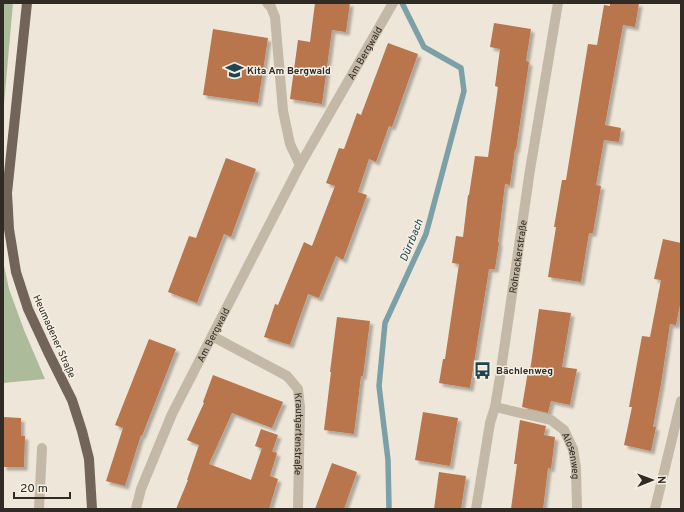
<svg xmlns="http://www.w3.org/2000/svg" width="684" height="512" font-family="Overpass,sans-serif">
  <style>
    .green { fill: #acbb9a }
    .lines { fill: none; stroke-linecap: round; stroke-linejoin: round }
    .stream { stroke: #7ba0a7; stroke-width: 5.5 }
    .building { fill: #b9744c; filter: url(#shadow) }
    .minor { stroke: #c4b8a6; stroke-width: 10 }
    .major { stroke: #726459; stroke-width: 10 }
    .labels { text-anchor: middle; stroke-width: 3; stroke-linejoin: round; paint-order: stroke }
    .street-label { font-size: 10px; fill: #312b26; stroke: #f6f0e4 }
    .poi-label { font-size: 10px; font-weight: bold; fill: #312b26; stroke: #f6f0e4; text-anchor: start }
    .water-label { font-size: 11px; font-style: italic; fill: #20454e; stroke: #f6f0e4 }
  </style>
  <defs>
    <filter id="shadow"><feDropShadow dx="3.5" dy="3.5" stdDeviation="1" flood-color="#0004"/></filter>
  </defs>
  <rect width="100%" height="100%" fill="#eee6d9"/>
  <path class="green" d="M 3,3 L 13,3 L 3,115 Z
    M 3,261 L 9,289 L 24,330 L 45,379 L 3,383 Z"/>
  <g class="lines">
    <path class="stream" d="M 389,509 L 388,460 L 379,386 L 385,323 L 426,234 L 464,91 L 461,68 L 424,47 L 402,3"/>
  </g>
  <path class="building" d="M 315,3 L 350,3 L 346,32 L 332,30 L 322,104 L 290,99 L 298,40 L 310,42 Z
    M 610,3 L 639,3 L 635,27 L 623,25 L 605,125 L 621,128 L 619,142 L 604,140 L 596,185 L 601,186 L 593,233 L 589,233 L 581,282 L 548,277 L 556,227 L 554,227 L 562,180 L 566,180 L 588,44 L 597,45 L 604,5 L 610,6 Z
    M 494,23 L 531,29 L 526,61 L 529,62 L 516,150 L 515,149 L 510,185 L 505,184 L 498,242 L 499,243 L 495,269 L 489,269 L 470,388 L 439,383 L 443,359 L 445,359 L 459,264 L 452,263 L 456,236 L 463,237 L 468,195 L 469,195 L 475,156 L 488,157 L 498,87 L 495,86 L 500,49 L 490,47 Z
    M 213,29 L 268,38 L 258,103 L 203,95 Z
    M 388,43 L 418,54 L 392,127 L 389,126 L 376,162 L 369,159 L 358,192 L 367,195 L 343,260 L 336,256 L 319,298 L 308,294 L 290,345 L 264,337 L 275,304 L 278,305 L 304,242 L 312,246 L 335,186 L 326,183 L 339,148 L 344,149 L 357,113 L 361,115 Z
    M 226,158 L 256,169 L 231,237 L 224,234 L 197,303 L 168,292 L 189,236 L 196,238 Z
    M 663,239 L 681,243 L 681,300 L 676,325 L 670,324 L 661,384 L 653,427 L 656,427 L 651,451 L 624,445 L 632,407 L 629,407 L 642,336 L 650,337 L 661,280 L 654,279 Z
    M 539,309 L 571,313 L 562,367 L 577,369 L 570,405 L 551,401 L 548,413 L 522,407 L 528,371 L 530,371 Z
    M 337,317 L 370,321 L 363,376 L 361,376 L 354,434 L 324,430 L 331,372 L 330,372 Z
    M 149,339 L 176,349 L 142,436 L 141,435 L 125,486 L 106,481 L 123,428 L 115,425 Z
    M 213,375 L 283,402 L 272,428 L 232,413 L 209,464 L 251,480 L 262,448 L 277,453 L 270,476 L 278,479 L 269,509 L 176,509 L 188,480 L 187,480 L 199,445 L 187,440 L 204,403 L 203,402 Z
    M 423,412 L 458,418 L 450,466 L 415,460 Z
    M 3,417 L 21,418 L 21,436 L 25,436 L 24,467 L 3,467 Z
    M 520,420 L 546,426 L 544,435 L 555,437 L 551,469 L 548,468 L 543,509 L 511,509 L 517,464 L 514,464 Z
    M 261,429 L 278,435 L 272,452 L 255,446 Z
    M 332,463 L 357,472 L 344,509 L 315,509 Z
    M 439,472 L 466,476 L 461,509 L 434,509 Z"/>
  <g class="lines">
    <g class="minor">
      <path d="M 267,3 L 271,7 L 275,17 L 283,111 L 290,144 L 300,165"/>
      <path id="s1" d="M 212,336 L 287,376 L 298,389 L 300,407 L 298,509"/>
      <path id="s2" d="M 495,407 L 551,420 L 564,430 L 573,449 L 576,468 L 577,509"/>
      <path d="M 39,509 L 42,448"/>
      <path id="s3" d="M 136,509 L 141,489 L 172,414 L 212,336 L 300,165 L 393,3"/>
      <path id="s4" d="M 476,509 L 490,423 L 495,407 L 500,377 L 530,170 L 558,3"/>
      <path d="M 655,509 L 672,439 L 681,401"/>
    </g>
    <path class="major" d="M 27,3 L 7,193 L 9,229 L 16,272 L 28,309 L 48,352 L 72,400 L 82,431 L 89,459 L 92,509"/>
  </g>
  <defs>
    <symbol id="school-bare" viewBox="-9 -9 18 18"><path d="M0-5L7-2L0 1L-7-2ZM-4 1L0 2.5L4 1V4Q0 6-4 4Z" fill="#20454e" stroke="#f6f0e4" stroke-width="2.5" paint-order="stroke"/></symbol>
    <symbol id="bus-bare" viewBox="-9 -9 18 18"><path d="M-5-6H5V4H4V6H2V4H-2V6H-4V4H-5ZM-3.5-4V0h7V-4ZM-3.5 1.2v1.5H-2V1.2ZM2 1.2v1.5H3.5V1.2Z" fill="#20454e" stroke="#f6f0e4" stroke-width="2.5" paint-order="stroke"/></symbol>
  </defs>
  <g fill-rule="evenodd">
    <use href="#school-bare" x="222" y="58" width="25" height="25"/>
    <use href="#bus-bare" x="470" y="358" width="25" height="25"/>
  </g>
  <g class="labels">
    <g class="street-label">
      <text dy="4" stroke="none"><textPath href="#s3" startOffset="511">Am Bergwald</textPath></text>
      <text dy="4" stroke="none"><textPath href="#s4" startOffset="256">Rohrackerstraße</textPath></text>
      <text dy="4" stroke="none"><textPath href="#s3" startOffset="191">Am Bergwald</textPath></text>
      <text transform="translate(55 336) rotate(66)" y="4">Heumadener Straße</text>
      <text dy="4" stroke="none"><textPath href="#s1" startOffset="147">Krautgartenstraße</textPath></text>
      <text dy="4" stroke="none"><textPath href="#s2" startOffset="101">Alosenweg</textPath></text>
    </g>
    <g class="poi-label">
      <text x="247" y="74">Kita Am Bergwald</text>
      <text x="496" y="374">Bächlenweg</text>
    </g>
    <g class="water-label">
      <text transform="translate(411 240) rotate(-68)" y="4">Dürrbach</text>
    </g>
  </g>
  <rect width="684" height="512" fill="none" stroke="#312b26" stroke-width="8"/>
  <g transform="translate(652 480) rotate(89)" stroke="#f6f0e4" stroke-width="3" paint-order="stroke">
  <path d="M0-3L7 15L0 10L-7 15Z" fill="#312b26"/>
  <text y="-6" font-size="11" font-weight="bold" text-anchor="middle" fill="#312b26">N</text>
  </g>
  <path d="M14 492v6h56v-6" fill="none" stroke="#312b26" stroke-width="2"/>
  <text x="20" y="492" font-size="12" fill="#312b26" stroke="#f6f0e4" stroke-width="3" paint-order="stroke">20 m</text>
</svg>
